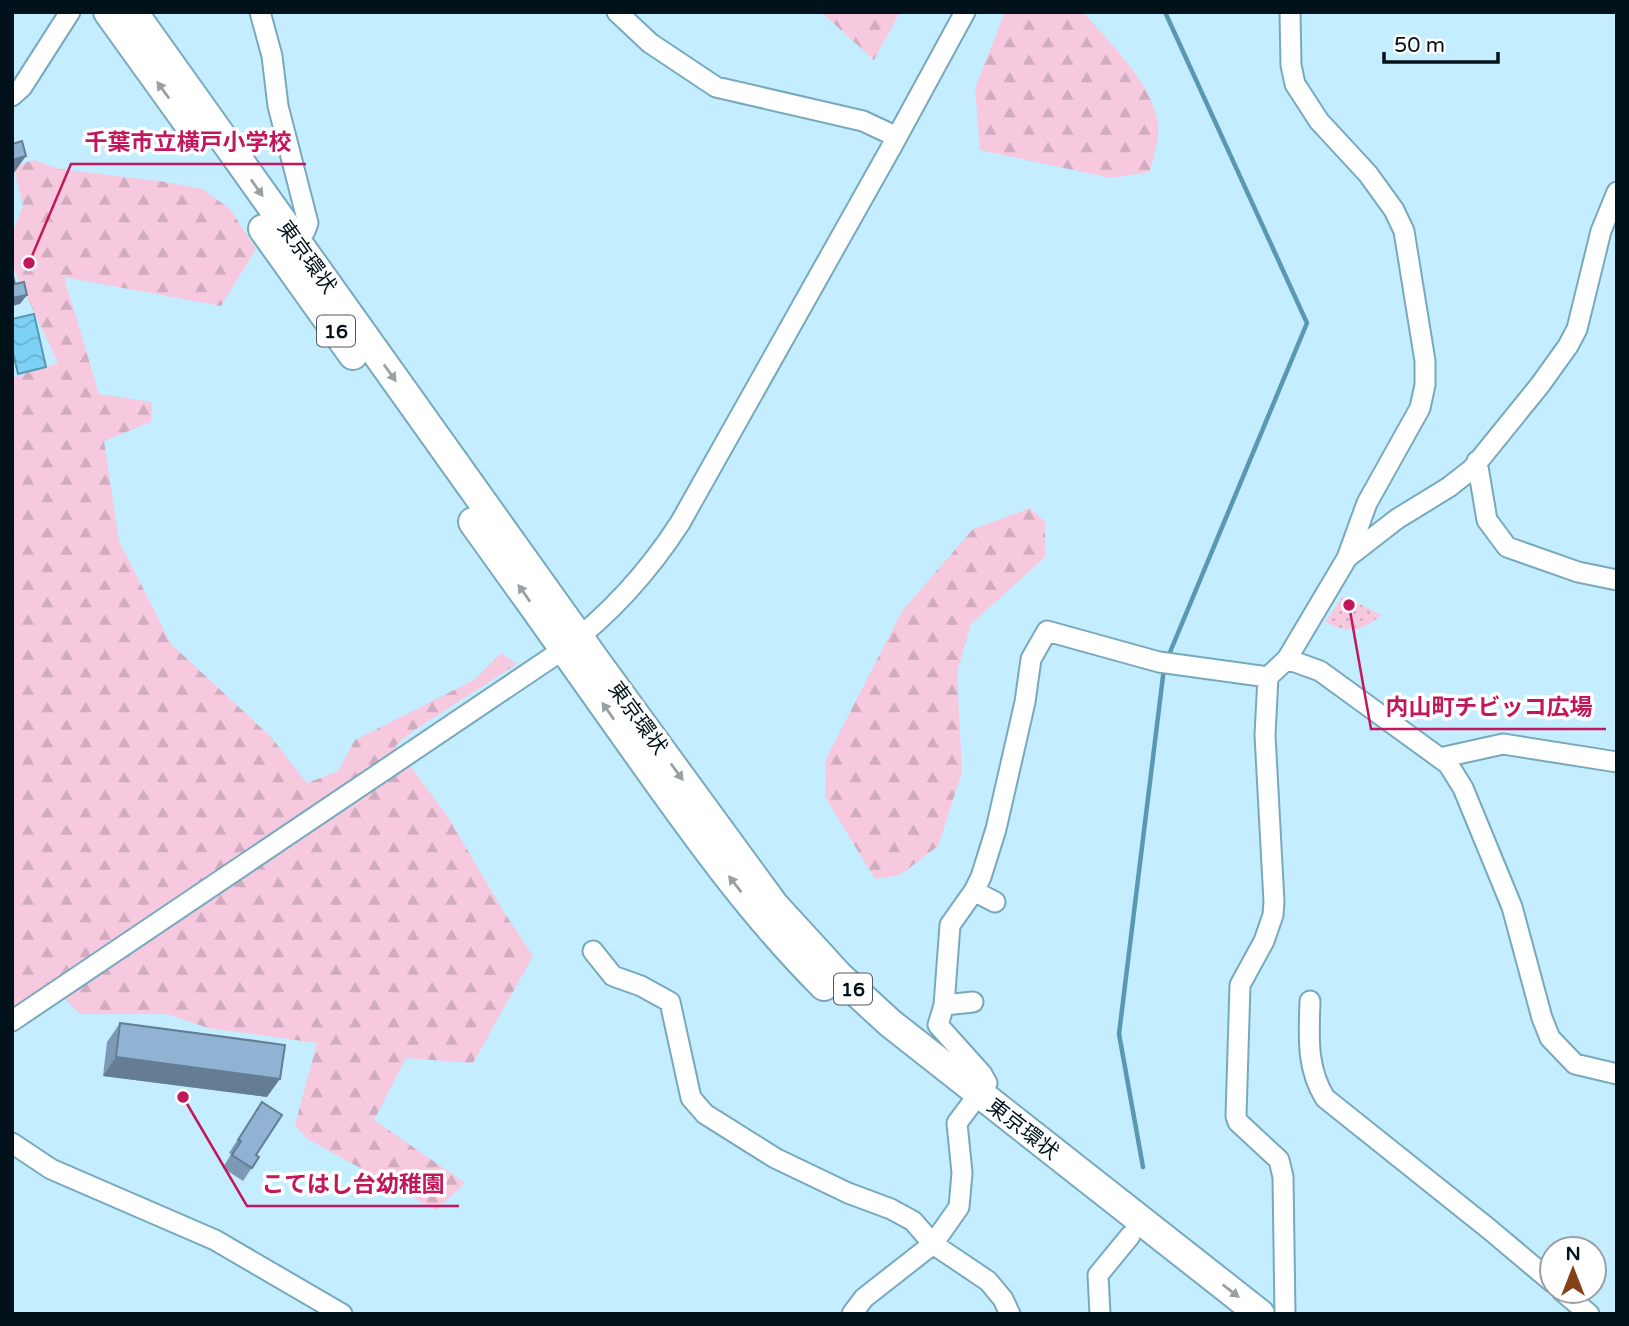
<svg xmlns="http://www.w3.org/2000/svg" width="1629" height="1326" font-family="'Varela Round','Noto Sans JP',sans-serif">
  <style>
    .grass { fill: url(#grass-dots) }
    .forest { fill: url(#forest-firs) }
    .water { fill: url(#water-waves); stroke: #5898b3; stroke-width: 2 }
    .lines { fill: none; stroke-linecap: round; stroke-linejoin: round }
    .stream { stroke: #5898b3; stroke-width: 4.5 }
    .minor-casing { stroke: #77a9be; stroke-width: 23 }
    .highway-casing { stroke: #77a9be; stroke-width: 32 }
    .minor { stroke: #fff; stroke-width: 19 }
    .highway { stroke: #fff; stroke-width: 28 }
    .wall { fill: #7c9ab6 }
    .shaded-wall { fill: #657d94 }
    .building { fill: #90b3d4; stroke: #657d94; stroke-width: 2 }
    .oneway { fill: #99a0a3 }
    .labels { text-anchor: middle; stroke-width: 7; stroke-linejoin: round; paint-order: stroke }
    .shield { fill: #fff; stroke: #4d595f; stroke-width: 2 }
    .shield-label { font-size: 19px; font-weight: bold; fill: #01121a }
    .street-label { font-size: 21px; fill: #01121a; stroke: #fff }
    .leader { fill: none; stroke: #c2185b; stroke-width: 2.5 }
    .callout-dot { fill: #c2185b; stroke: #fff; stroke-width: 2.5 }
    .callout-label { font-size: 23px; text-anchor: middle; font-weight: bold; fill: #c2185b; stroke: #fff; stroke-width: 7; stroke-linejoin: round; paint-order: stroke }
  </style>
  <defs>
    <pattern id="grass-dots" width="8" height="8" patternUnits="userSpaceOnUse" patternTransform="scale(1.75)"><rect width="8" height="8" fill="#f6c9df"/><path d="M2 2h.1M6 6h.1" fill="none" stroke="#d1acbf" stroke-width="1.8" stroke-linecap="round"/></pattern>
    <pattern id="forest-firs" width="22" height="20" patternUnits="userSpaceOnUse" patternTransform="scale(1.75)"><rect width="22" height="20" fill="#f6c9df"/><path d="M5 1l3.5 6h-7zM16 11l3.5 6h-7z" fill="#d1acbf"/></pattern>
    <pattern id="water-waves" width="16" height="10" patternUnits="userSpaceOnUse" patternTransform="scale(1.75)"><rect width="16" height="10" fill="#7dd1f5"/><path d="M0 5q4-4 8 0t8 0" fill="none" stroke="#6ab2d1"/></pattern>
  </defs>
  <rect width="100%" height="100%" fill="#c4edff"/>
  <path class="grass" d="M 1343,596 L 1382,615 C 1359,632 1351,634 1325,622 Z"/>
  <path class="forest" d="M 821,12 L 900,12 L 874,60 Z
    M 1005,12 L 1083,12 C 1109,42 1153,84 1158,124 C 1160,138 1153,157 1150,172 L 1111,178 L 980,150 L 975,88 Z
    M 33,160 L 61,169 L 166,182 L 202,189 L 230,209 L 256,249 L 221,306 L 64,277 L 99,394 L 152,402 L 151,422 L 104,441 L 119,541 L 171,644 L 271,737 L 307,783 L 338,771 L 355,740 L 474,680 L 501,653 L 517,664 L 413,731 L 395,746 L 447,815 L 502,909 L 533,956 L 473,1063 L 406,1058 L 374,1120 L 465,1183 L 436,1210 L 306,1138 L 295,1125 L 317,1043 L 208,1028 L 167,1014 L 80,1014 L 52,986 L 12,1017 L 12,378 L 58,363 L 12,265 L 12,234 L 23,206 L 14,167 Z
    M 1030,508 L 1045,522 L 1045,557 L 971,624 L 957,672 L 962,772 L 938,846 L 900,875 L 875,879 L 825,797 L 826,759 L 902,611 L 973,529 Z"/>
  <path class="water" d="M 34,314 L 46,367 L 18,374 L 12,348 L 12,319 Z"/>
  <g class="lines">
    <path class="stream" d="M 1165,12 L 1307,323 L 1168,657
      M 1143,1167 L 1119,1034 L 1164,668"/>
    <defs>
      <path id="minor" d="M 260,12 L 272,56 L 278,106 L 308,223 L 305,231 L 285,246
        M 617,12 L 650,43 L 716,87 L 863,121 L 897,137
        M 12,96 L 22,87 L 70,12
        M 1477,461 L 1487,520 L 1507,547 L 1578,572 L 1617,580
        M 1348,557 L 1397,519 L 1449,487 L 1472,469 L 1540,385 L 1568,346 L 1577,329 L 1601,231 L 1617,192
        M 1287,659 L 1320,671 L 1448,764 L 1463,788 L 1512,907 L 1542,1018 L 1550,1038 L 1575,1064 L 1617,1074
        M 1440,758 L 1503,744 L 1617,762
        M 974,891 L 995,902
        M 593,951 L 613,976 L 641,986 L 670,1002 L 691,1098 L 705,1114 L 775,1158 L 848,1193 L 891,1209 L 913,1221 L 933,1244 L 988,1281 L 1003,1299 L 1010,1314
        M 1310,1001 C 1309,1036 1306,1067 1325,1098 L 1489,1229 L 1552,1282
        M 944,1005 L 950,925 L 974,891 L 981,877 L 996,829 L 1025,702 L 1031,659 L 1047,631 L 1159,662 L 1268,677
        M 12,1021 L 564,649 C 609,615 649,571 680,523 L 892,146 L 965,12
        M 12,1143 L 51,1169 L 215,1240 L 342,1314
        M 1562,1291 L 1589,1314
        M 852,1314 L 864,1298 L 933,1244 L 959,1207 L 962,1173 L 957,1123 L 987,1083 L 982,1074 L 938,1025 L 944,1005 L 973,1002
        M 1100,1314 L 1098,1275 L 1130,1236
        M 1285,1314 L 1283,1177 L 1279,1160 L 1238,1122 L 1236,1116 L 1240,985 L 1264,941 L 1273,915 L 1274,902 L 1265,735 L 1268,677 L 1287,659 L 1347,558 L 1367,503 L 1420,408 L 1425,385 L 1425,361 L 1404,231 L 1394,210 L 1368,174 L 1319,121 L 1295,84 L 1291,65 L 1290,12"/>
      <path id="highway" d="M 108,12 L 195,133
        M 133,12 L 598,664 L 774,905 L 839,976 L 890,1023 L 1260,1314
        M 263,229 L 353,355
        M 473,522 C 527,597 581,673 634,748 C 693,831 752,914 824,986"/>
    </defs>
    <use href="#minor" class="minor-casing"/>
    <use href="#highway" class="highway-casing"/>
    <use href="#minor" class="minor"/>
    <use href="#highway" class="highway"/>
  </g>
  <path class="wall" d="M 120,1023 L 267,1097 L 103,1076 L 107,1042 Z
    M 262,1102 L 256,1155 L 259,1157 L 243,1181 L 223,1168 L 231,1154 L 229,1153 Z"/>
  <path class="shaded-wall" d="M 26,156 L 13,174 L 12,175 L 12,160 Z
    M 27,295 L 20,304 L 12,306 L 12,298 Z
    M 116,1057 L 280,1079 L 267,1097 L 103,1076 Z"/>
  <path class="building" d="M 22,141 L 26,156 L 12,160 L 12,144 Z
    M 12,272 L 15,284 L 24,282 L 27,295 L 12,298 Z
    M 120,1023 L 285,1045 L 280,1079 L 116,1057 Z
    M 262,1102 L 282,1115 L 256,1155 L 259,1157 L 252,1168 L 232,1155 L 241,1141 L 238,1140 Z"/>
  <defs><path id="oneway-solid" d="M-6-.8H1V-3.2L6.5 0L1 3.2V.8H-6Z" transform="scale(1.75)"/></defs>
  <g class="oneway">
    <use href="#oneway-solid" transform="translate(163 90) rotate(-126)"/>
    <use href="#oneway-solid" transform="translate(257 188) rotate(55)"/>
    <use href="#oneway-solid" transform="translate(390 373) rotate(54)"/>
    <use href="#oneway-solid" transform="translate(524 593) rotate(-125)"/>
    <use href="#oneway-solid" transform="translate(608 711) rotate(-125)"/>
    <use href="#oneway-solid" transform="translate(677 772) rotate(54)"/>
    <use href="#oneway-solid" transform="translate(735 884) rotate(-128)"/>
    <use href="#oneway-solid" transform="translate(1231 1291) rotate(38)"/>
  </g>
  <g class="labels">
    <g class="shield">
      <rect x="317" y="315.5" width="38" height="31" rx="5"/>
      <rect x="834" y="973.5" width="38" height="31" rx="5"/>
    </g>
    <g class="shield-label">
      <text x="336" y="338">16</text>
      <text x="853" y="996">16</text>
    </g>
    <g class="street-label">
      <text transform="translate(307 257) rotate(54)" y="7">東京環状</text>
      <text transform="translate(638 718) rotate(54)" y="7">東京環状</text>
      <text transform="translate(1023 1129) rotate(38)" y="7">東京環状</text>
    </g>
  </g>
  <path class="leader" d="M29 263L71 164H306M1349 605L1371 729H1606M183 1097L247 1206H459"/>
  <g class="callout-dot">
    <circle cx="29" cy="263" r="7"/>
    <circle cx="1349" cy="605" r="7"/>
    <circle cx="183" cy="1097" r="7"/>
  </g>
  <g class="callout-label">
    <text x="188" y="150">千葉市立横戸小学校</text>
    <text x="1489" y="715">内山町チビッコ広場</text>
    <text x="353" y="1192">こてはし台幼稚園</text>
  </g>
  <rect width="1629" height="1326" fill="none" stroke="#01121a" stroke-width="28"/>
  <g transform="translate(1573 1270)"><circle r="33" fill="#ffffff" stroke="#99a0a3" stroke-width="2"/>
  <path d="M0-5L12 26L0 18L-12 26Z" fill="#864119"/>
  <text y="-10" font-size="19" font-weight="bold" text-anchor="middle" fill="#01121a">N</text>
  </g>
  <path d="M1384 52v10h114v-10" fill="none" stroke="#01121a" stroke-width="3.5"/>
  <text x="1394" y="52" font-size="21" fill="#01121a" stroke="#ffffff" stroke-width="5" paint-order="stroke">50 m</text>
</svg>
